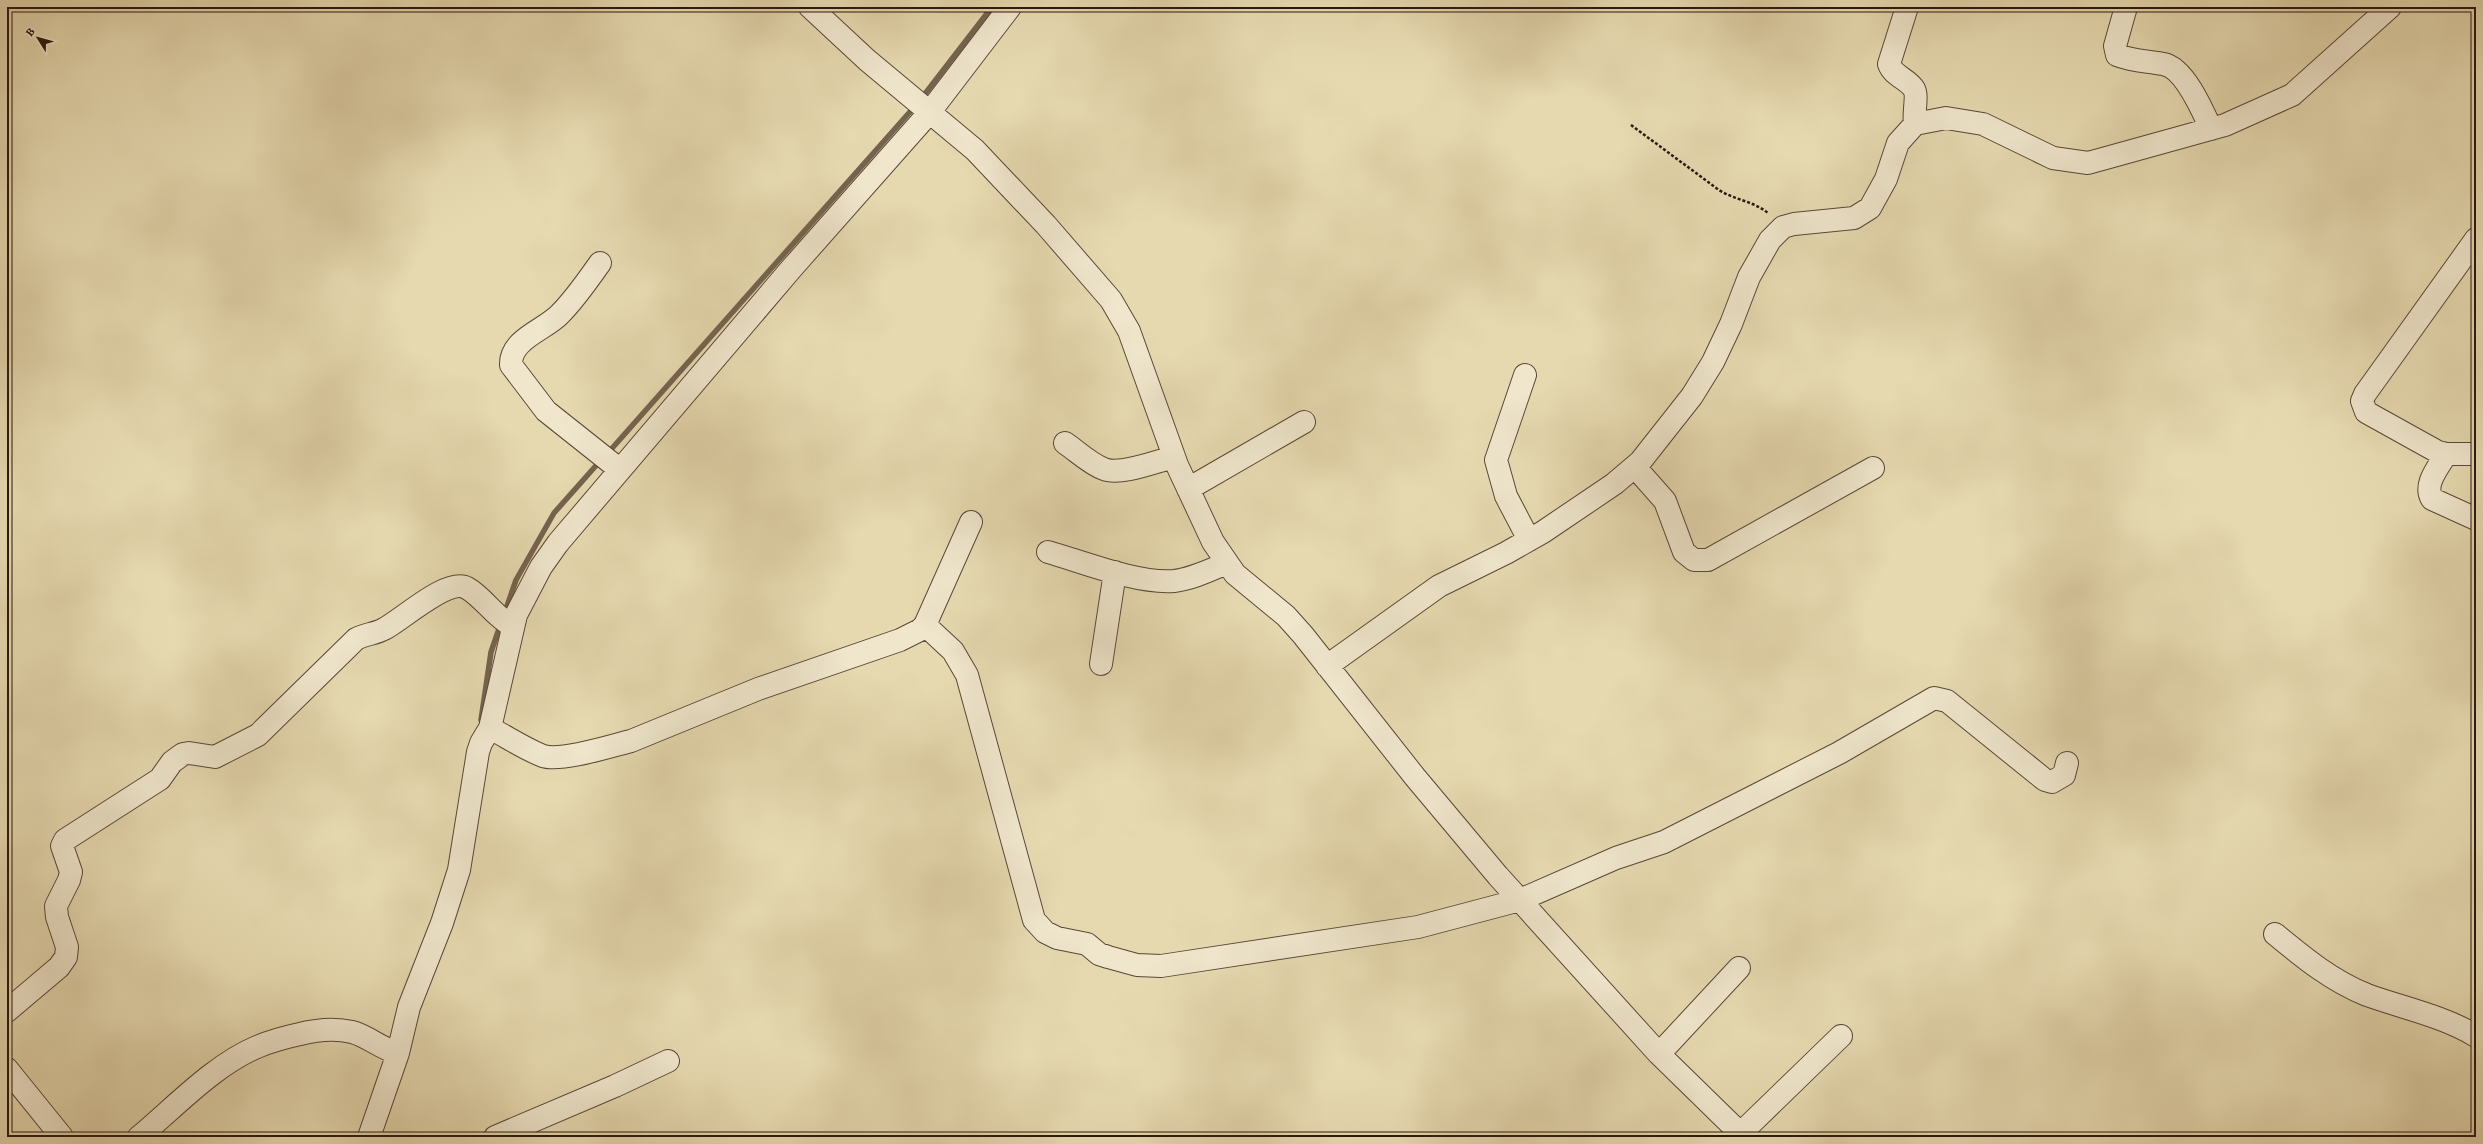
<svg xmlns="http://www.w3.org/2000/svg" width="2483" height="1144" font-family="Vollkorn,serif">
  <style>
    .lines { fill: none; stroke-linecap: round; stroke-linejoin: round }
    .stream { stroke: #75634f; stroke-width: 5.5 }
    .minor-casing { stroke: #5a4737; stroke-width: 24 }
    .path { stroke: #2b160f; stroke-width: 2.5; stroke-dasharray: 3 2; stroke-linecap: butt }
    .minor { stroke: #efe6cc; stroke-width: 22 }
  </style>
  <rect width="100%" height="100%" fill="#e6d9b0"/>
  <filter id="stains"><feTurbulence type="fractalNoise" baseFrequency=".005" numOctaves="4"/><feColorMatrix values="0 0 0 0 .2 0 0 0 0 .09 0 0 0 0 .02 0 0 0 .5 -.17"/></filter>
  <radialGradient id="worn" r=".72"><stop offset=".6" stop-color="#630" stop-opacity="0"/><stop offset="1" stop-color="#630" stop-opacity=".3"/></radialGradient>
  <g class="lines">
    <path class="stream" d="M 921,99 L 992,7
      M 607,454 L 916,105
      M 504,615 L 516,580 L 554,513 L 601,460
      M 481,720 L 491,652 L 501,623"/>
    <defs>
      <path id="minor" d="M 810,7 L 867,60 L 975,150 L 1046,225 L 1111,300 L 1129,331 L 1177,465 L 1213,542 L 1235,574 L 1286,616 L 1303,635 L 1415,777 L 1498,876 L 1659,1054 L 1744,1137
        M 1907,7 L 1889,64 C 1893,76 1908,79 1914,89 C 1918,96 1913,114 1915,124
        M 2126,7 L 2115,46 L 2117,55 C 2132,61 2147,61 2163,64 C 2184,67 2203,111 2211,129
        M 600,263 C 588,280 575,299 560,314 C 545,330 510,339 511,365 L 546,411 L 619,469
        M 1525,375 L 1496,460 L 1506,496 L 1529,540
        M 1065,443 C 1077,451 1090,464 1104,469 C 1120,476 1157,461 1174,457
        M 2446,454 C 2439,467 2423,484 2432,499 L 2476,519
        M 2472,454 L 2446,454 L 2438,452 L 2366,412 L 2362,401 L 2365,394 L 2476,239
        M 1635,467 L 1665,501 L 1684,552 L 1694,560 L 1708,560 L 1873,468
        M 1188,489 L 1304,422
        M 1048,552 C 1083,562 1138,584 1174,581 C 1192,579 1210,570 1227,563
        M 925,625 L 953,651 L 967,675 L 1034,920 L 1045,932 L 1057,938 L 1087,944 L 1099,954 L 1108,957 L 1137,965 L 1161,966 L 1418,927 L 1520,900 L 1616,858 L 1664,842 L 1839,753 L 1934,698 L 1947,701 L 2045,780 L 2052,782 L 2064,775 L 2067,763
        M 1101,664 L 1115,572
        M 1327,666 L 1439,586 L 1506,553 L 1543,532 L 1614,484 L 1640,462 L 1692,396 L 1713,362 L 1731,324 L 1749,277 L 1770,240 L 1783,227 L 1794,224 L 1854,218 L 1870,208 L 1886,179 L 1898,143 L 1915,124 L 1946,118 L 1983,124 L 2053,158 L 2088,163 L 2225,125 L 2292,95 L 2390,7
        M 490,728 C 507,737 525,749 543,756 C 561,762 611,746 631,741 L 758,689 L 900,640 L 920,630 L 925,625 L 971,522
        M 2275,934 C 2304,958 2332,981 2367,995 C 2403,1008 2443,1016 2476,1036
        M 7,1011 L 59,967 L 66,957 L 67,947 L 57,917 L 56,906 L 69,880 L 71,872 L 62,846 L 65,840 L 160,779 L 172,762 L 183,754 L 189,753 L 215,757 L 258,735 L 356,639 C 365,634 375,634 384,629 C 402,620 448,577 467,588 C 483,597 494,616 512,626
        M 1659,1054 L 1739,968
        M 7,1069 L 62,1137
        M 1740,1134 L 1841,1036
        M 139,1137 C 175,1107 214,1065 257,1047 C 271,1041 286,1037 300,1034 C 316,1030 335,1028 352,1032 C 368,1036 381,1049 398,1053
        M 369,1137 L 398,1053 L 409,1007 L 442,923 L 459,870 L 478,752 L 481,743 L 490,728 L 516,615 L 541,567 L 558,543 L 791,269 L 929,113 L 1010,7
        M 495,1137 L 615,1086 L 668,1061"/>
    </defs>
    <use href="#minor" class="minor-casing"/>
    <path class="path" d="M 1631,125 L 1719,190 C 1735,200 1753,201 1768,213"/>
    <use href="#minor" class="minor"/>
  </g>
  <rect width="2483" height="1144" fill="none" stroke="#e6d9b0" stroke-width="24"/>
  <rect x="8" y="8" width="2467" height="1128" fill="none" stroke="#2b160f" stroke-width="2"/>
  <rect x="12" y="12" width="2459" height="1120" fill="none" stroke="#2b160f"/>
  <g transform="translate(38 38) rotate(307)" stroke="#efe6cc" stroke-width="3" paint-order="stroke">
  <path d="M0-3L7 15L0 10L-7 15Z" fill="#2b160f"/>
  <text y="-6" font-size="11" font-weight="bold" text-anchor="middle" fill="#2b160f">B</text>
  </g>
  <rect width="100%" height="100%" filter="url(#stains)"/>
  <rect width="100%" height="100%" fill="url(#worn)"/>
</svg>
